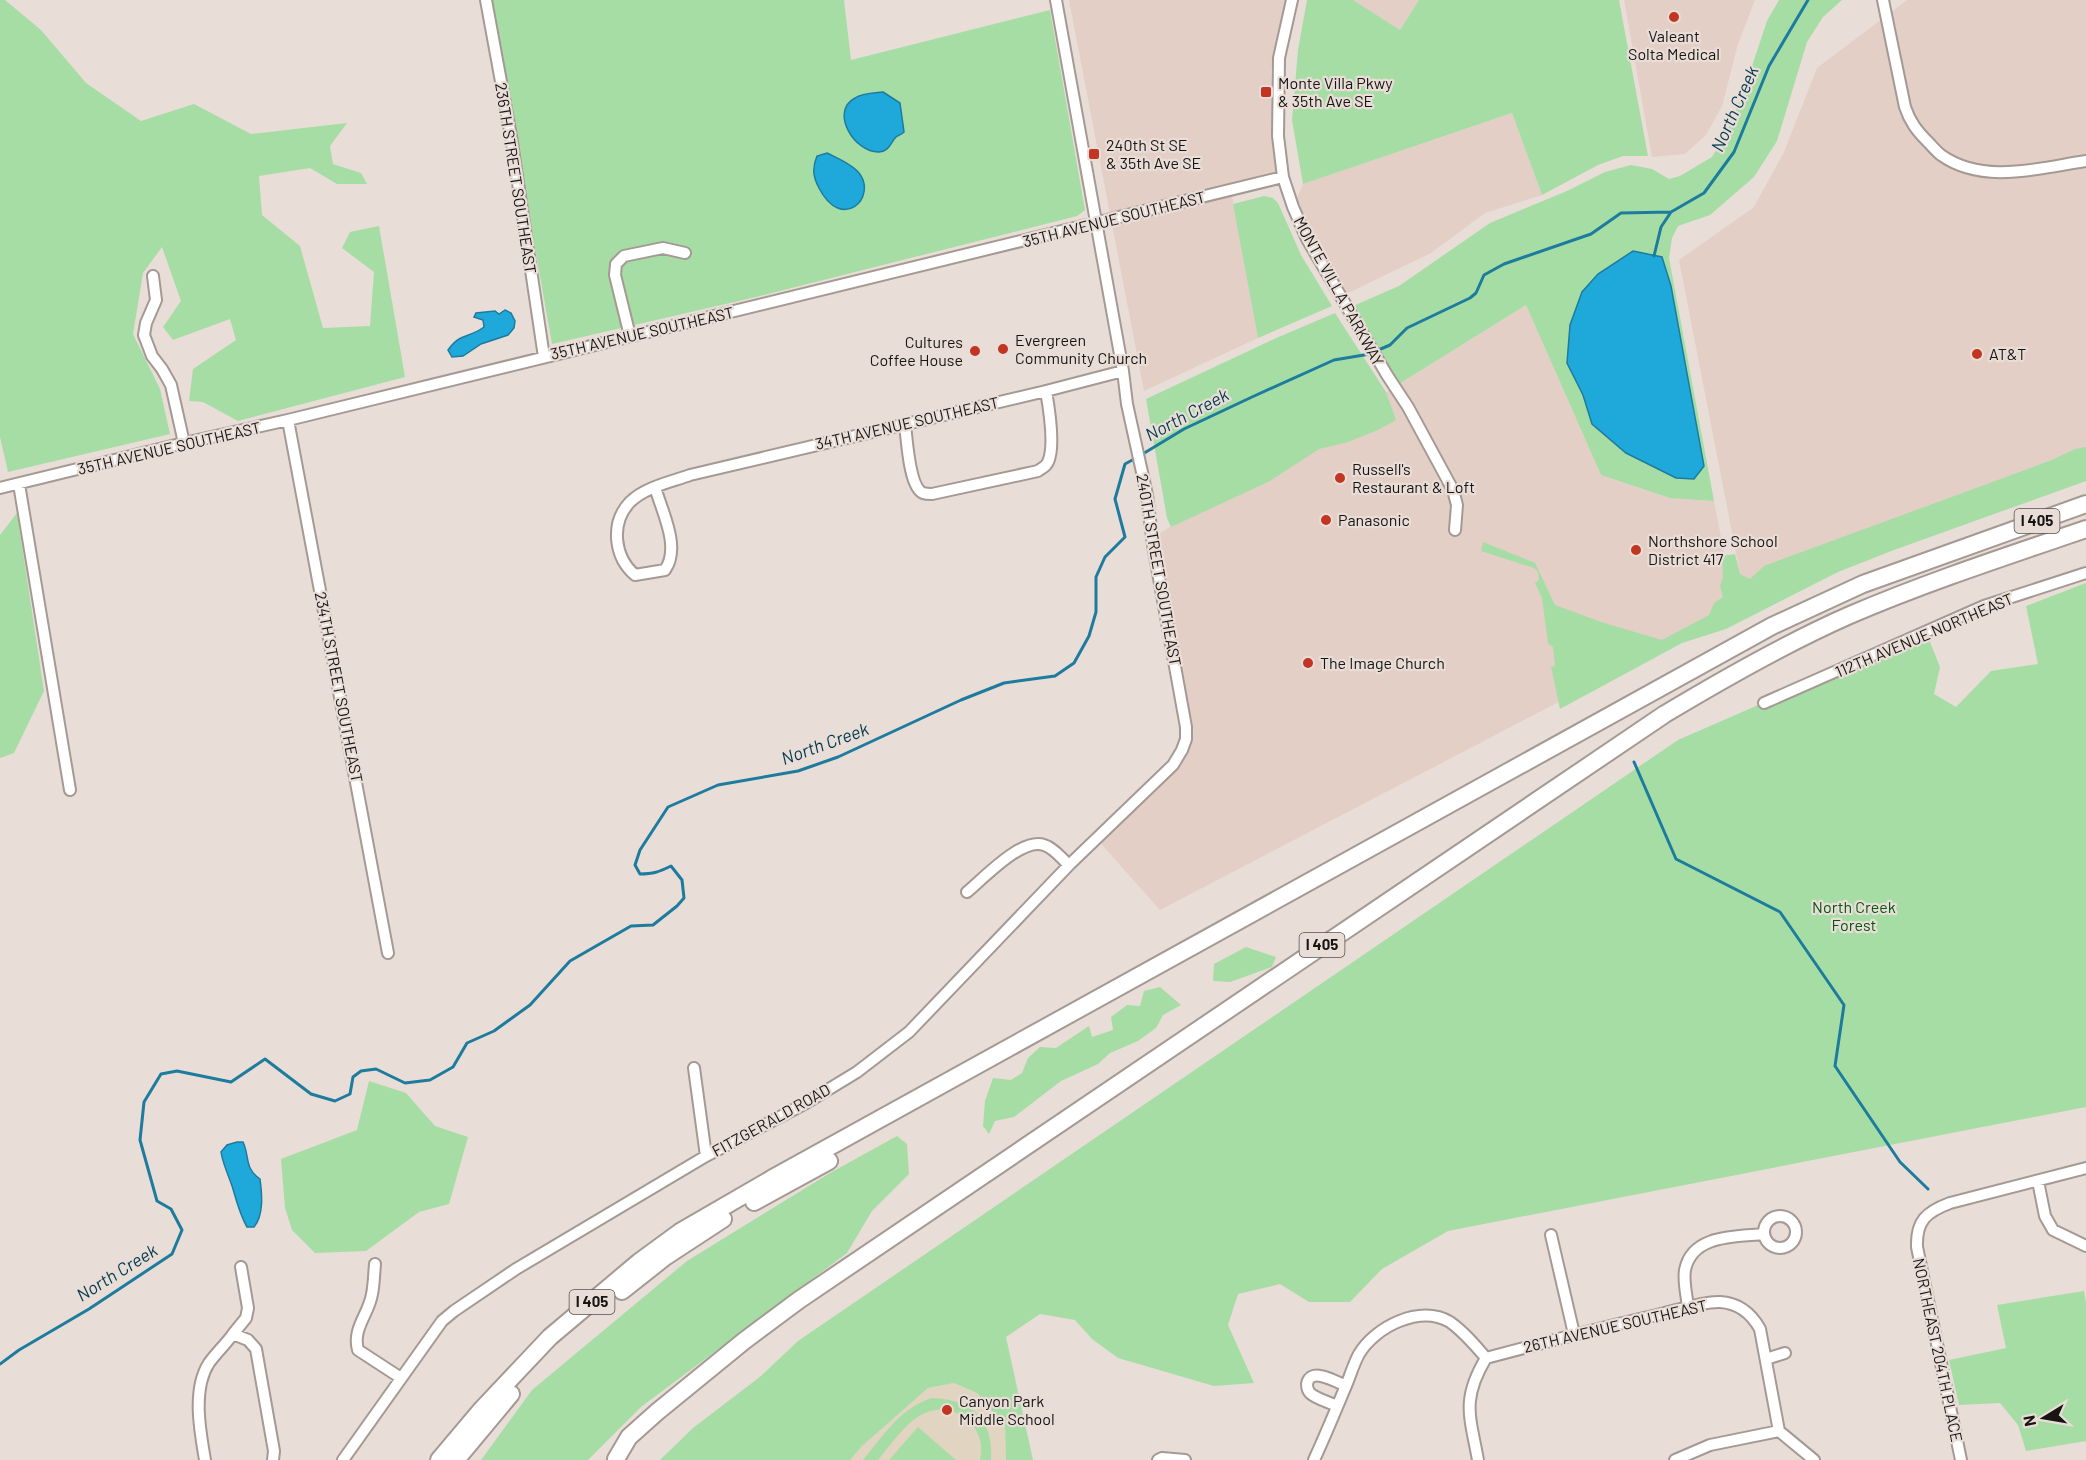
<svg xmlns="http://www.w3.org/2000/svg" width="2086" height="1460" font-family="Barlow,sans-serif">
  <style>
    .built { fill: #e3cfc6 }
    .education { fill: #e1d4c0 }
    .green { fill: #a6dda5 }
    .water { fill: #1fa8da; stroke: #1d7c9e; stroke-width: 1.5 }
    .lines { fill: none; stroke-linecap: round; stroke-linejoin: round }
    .stream { stroke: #1d7c9e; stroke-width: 3 }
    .minor-casing { stroke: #a49993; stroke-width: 14 }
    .highway-casing { stroke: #a49993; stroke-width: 20 }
    .minor { stroke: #fff; stroke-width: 10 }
    .highway { stroke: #fff; stroke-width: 16 }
    .poi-dot { fill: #c13522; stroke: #e9ddd7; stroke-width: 2 }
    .labels { text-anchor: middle; stroke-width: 4.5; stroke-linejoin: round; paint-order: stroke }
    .shield { fill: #e9ddd7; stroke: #57504d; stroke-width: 1.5 }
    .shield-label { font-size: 15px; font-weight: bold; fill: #181412 }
    .poi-label { font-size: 16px; fill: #181412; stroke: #e9ddd7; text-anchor: start }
    .street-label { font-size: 16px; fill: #181412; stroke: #e9ddd7 }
    .park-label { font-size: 16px; fill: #00570e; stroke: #e9ddd7 }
    .water-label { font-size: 18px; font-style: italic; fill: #00394e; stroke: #e9ddd7 }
  </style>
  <rect width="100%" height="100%" fill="#e9ddd7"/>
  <path class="built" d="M 1069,0 L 1285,0 L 1271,70 L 1277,173 L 1230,185 L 1258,338 L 1144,391 Z
    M 1353,0 L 1419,0 L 1400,30 Z
    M 1624,0 L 1755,0 L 1738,44 L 1722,106 L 1706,135 L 1685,154 L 1652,157 Z
    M 1907,0 L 2086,0 L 2086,461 L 1743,589 L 1679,260 L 1754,207 L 1784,152 L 1817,68 Z
    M 1512,113 L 1542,195 L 1485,213 L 1431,253 L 1344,295 L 1293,207 L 1303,184 Z
    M 1526,305 L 1601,475 L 1670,498 L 1714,501 L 1735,610 L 1160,910 L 1096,838 L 1173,765 L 1186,739 L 1154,537 Z"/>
  <path class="education" d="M 954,1383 L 977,1393 L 1005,1427 L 1006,1460 L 850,1460 L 862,1446 L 928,1388 Z"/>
  <path class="green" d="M 0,0 L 5,0 L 41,30 L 86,83 L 141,121 L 194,104 L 251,134 L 347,123 L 330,146 L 333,164 L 361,173 L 367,184 L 337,184 L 310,168 L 259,176 L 262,215 L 300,246 L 323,328 L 370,326 L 374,272 L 342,248 L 350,232 L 379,226 L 405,377 L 238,421 L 203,402 L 189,401 L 193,369 L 236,340 L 230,319 L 173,340 L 163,327 L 181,301 L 162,247 L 143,273 L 133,334 L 160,389 L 170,434 L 8,472 L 0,437 Z
    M 486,0 L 844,0 L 851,60 L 1050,10 L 1085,210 L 1077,216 L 756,297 L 552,344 L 515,135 Z
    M 1307,0 L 1353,0 L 1400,30 L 1419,0 L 1619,0 L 1648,156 L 1623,156 L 1598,165 L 1542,195 L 1512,113 L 1303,184 L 1292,120 L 1298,50 Z
    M 1779,0 L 1842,0 L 1823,17 L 1807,42 L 1777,141 L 1754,177 L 1710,215 L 1678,226 L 1672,238 L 1669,258 L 1714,501 L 1670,498 L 1601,475 L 1526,305 L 1399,384 L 1353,306 L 1399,286 L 1490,223 L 1567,191 L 1605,172 L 1631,165 L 1652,169 L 1669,179 L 1680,176 L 1712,157 L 1725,136 L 1746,84 L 1767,21 Z
    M 1264,196 L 1273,198 L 1278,203 L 1301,255 L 1332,306 L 1258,338 L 1233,204 Z
    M 1335,313 L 1386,392 L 1396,420 L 1378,430 L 1348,442 L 1319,449 L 1270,481 L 1171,527 L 1167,518 L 1146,399 L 1274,339 Z
    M 2086,447 L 2086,481 L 1894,550 L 1838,572 L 1726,629 L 1682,643 L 1560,709 L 1551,667 L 1555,666 L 1553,647 L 1548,643 L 1542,598 L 1535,583 L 1539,580 L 1538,572 L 1534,568 L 1481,551 L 1483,542 L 1535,563 L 1555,605 L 1601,622 L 1662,640 L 1709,615 L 1714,603 L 1723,597 L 1720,586 L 1723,577 L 1722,556 L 1735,554 L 1740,574 L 1750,579 L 1764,566 L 2052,460 L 2075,449 Z
    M 17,513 L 44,691 L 14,753 L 0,758 L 0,535 Z
    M 2086,583 L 2086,1107 L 1448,1231 L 1382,1269 L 1350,1302 L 1309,1302 L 1280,1284 L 1238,1294 L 1228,1325 L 1254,1383 L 1214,1386 L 1118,1358 L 1092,1339 L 1075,1320 L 1040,1314 L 1006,1337 L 1033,1460 L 1006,1460 L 1005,1426 L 977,1393 L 954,1383 L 928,1388 L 862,1446 L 850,1460 L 660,1460 L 693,1428 L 761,1376 L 798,1341 L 1678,740 L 1926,632 L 1940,667 L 1934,694 L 1956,707 L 1991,671 L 2038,664 L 2026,606 Z
    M 1246,947 L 1276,957 L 1272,967 L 1230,982 L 1213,981 L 1214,964 Z
    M 1160,987 L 1181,1005 L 1163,1015 L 1156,1028 L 1138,1041 L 1110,1053 L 1098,1064 L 1061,1081 L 1014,1117 L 995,1121 L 989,1134 L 983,1126 L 985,1101 L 993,1078 L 1011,1080 L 1022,1073 L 1028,1058 L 1040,1047 L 1056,1048 L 1089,1026 L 1092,1037 L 1113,1030 L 1111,1017 L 1127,1005 L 1140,1006 L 1144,991 Z
    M 369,1081 L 406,1093 L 435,1126 L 468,1137 L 449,1204 L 419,1212 L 366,1251 L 315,1253 L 292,1230 L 285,1208 L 281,1159 L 357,1130 Z
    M 897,1136 L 907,1144 L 909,1174 L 872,1211 L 847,1253 L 641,1407 L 588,1460 L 481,1460 L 532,1390 L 687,1261 L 830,1173 Z
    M 2084,1291 L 2086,1304 L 2086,1441 L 2026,1451 L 2018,1425 L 2000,1403 L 1959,1405 L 1949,1360 L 2006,1348 L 1997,1305 Z
    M 932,1398 C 972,1399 994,1420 991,1460 L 980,1460 C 989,1424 950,1397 919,1416 C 903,1426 890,1446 878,1460 L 863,1460 C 884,1435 900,1408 932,1398 Z
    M 918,1427 L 956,1460 L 889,1460 Z"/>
  <path class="water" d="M 883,92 L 900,103 L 904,132 C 901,135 898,135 896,137 C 890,143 890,151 879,152 C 855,153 829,112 855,98 C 862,93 874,93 883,92 Z
    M 827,153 C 837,158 852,164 859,173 C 878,197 842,233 819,188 C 813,177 812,168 817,156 Z
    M 1633,251 L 1662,257 L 1671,286 L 1704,466 L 1694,479 L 1676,478 L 1626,453 L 1592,424 L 1583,395 L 1567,363 L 1570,325 L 1582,292 L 1598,274 Z
    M 505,310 L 511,313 L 515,321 L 514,328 L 508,335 L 481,344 L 463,356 L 452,357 L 448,350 C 461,332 468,339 484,327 L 483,320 L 474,317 L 476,313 L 495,311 L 499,314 Z
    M 237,1142 L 243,1142 C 250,1157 244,1168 260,1179 C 262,1194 264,1215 254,1227 L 247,1227 C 240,1215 237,1203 233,1189 C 229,1176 223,1165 221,1152 L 227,1145 Z"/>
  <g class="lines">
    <path class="stream" d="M 1654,256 L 1661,227 L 1671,212
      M 1376,351 L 1390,345 L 1407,328 L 1470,298 L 1476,293 L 1484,275 L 1504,264 L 1591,234 L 1621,213 L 1671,212 L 1704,193 L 1734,152 L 1769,66 L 1808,0
      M 1141,455 L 1184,429 L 1252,397 L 1334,360 L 1370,354
      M 1634,762 L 1676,859 L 1780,912 L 1844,1005 L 1835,1066 L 1900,1162 L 1928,1189
      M 0,1364 L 19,1350 L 89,1309 L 172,1254 L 182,1230 L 171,1209 L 157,1201 L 140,1140 L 144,1102 L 161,1074 L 177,1071 L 231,1082 L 265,1059 L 311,1094 L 335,1101 L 350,1094 L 353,1077 L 361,1071 L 376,1069 L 405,1083 L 430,1080 L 453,1067 L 467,1043 L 494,1031 L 530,1005 L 570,961 L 631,926 L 653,925 L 677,906 L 684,898 L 682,880 L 671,866 C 659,872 653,874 640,874 L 635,865 L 640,850 L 668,807 L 718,785 L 798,771 L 838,757 L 961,700 L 1004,683 L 1055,676 L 1074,663 L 1089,636 L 1096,612 L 1096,577 L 1105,557 L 1125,537 L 1115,499 L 1125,464 L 1136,458"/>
    <defs>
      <path id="minor" d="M 486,0 L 511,136 L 544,357
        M 1292,0 L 1279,58 L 1278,136 L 1283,177 L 1293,207 L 1307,239 L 1387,375 L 1408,407 L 1453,490 L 1457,505 L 1455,530
        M 1883,0 L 1905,107 C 1910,122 1917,131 1928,142 C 1932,146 1936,151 1941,155 C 1983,185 2039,168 2086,161
        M 153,276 L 156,300 L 146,323 L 144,335 L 152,356 L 162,369 L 171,385 L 184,443
        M 630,336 L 615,275 L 616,264 L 624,256 L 663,248 L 685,253
        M 288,420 L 388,953
        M 905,425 C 907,439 909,487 923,493 C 926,494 929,494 932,494 L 1038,471 C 1042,468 1046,467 1048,462 C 1055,447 1049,408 1046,391
        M 19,484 L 70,790
        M 655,487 C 662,512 681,547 665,570 L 635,575 C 614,557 610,523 630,502 C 645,487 671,482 690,475 L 1046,391 L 1123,371
        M 0,488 L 184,443 L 288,420 L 1283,177
        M 1764,703 L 1984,606 L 2086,573
        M 967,892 C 984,878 1022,837 1044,845 C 1054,848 1061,858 1069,865
        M 694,1068 L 706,1156
        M 2038,1181 L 2045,1216 L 2053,1230 L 2086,1246
        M1764 1232a16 16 0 1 1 32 0a16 16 0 1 1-32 0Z
        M 1551,1235 L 1574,1334
        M 375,1264 C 374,1274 374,1285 372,1294 C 369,1314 352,1328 358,1350 L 401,1378
        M 241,1267 L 248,1308 L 246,1318 L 233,1334 L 248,1340 L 256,1349 L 274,1451 L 273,1460
        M 1688,1308 C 1687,1296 1683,1282 1685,1270 C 1692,1234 1736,1237 1764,1234
        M 1486,1358 C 1542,1343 1599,1328 1657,1315 C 1674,1311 1704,1301 1720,1302 C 1739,1303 1751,1313 1760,1329 L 1779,1431 L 1814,1460
        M 1766,1359 L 1785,1353
        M 1337,1406 C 1329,1402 1316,1399 1310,1393 C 1308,1391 1307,1387 1307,1384 C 1310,1366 1337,1382 1346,1386
        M 205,1460 C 200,1431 192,1389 209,1363 C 216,1353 226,1344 233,1334
        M 343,1460 L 442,1321 L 454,1311 L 516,1269 L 706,1156 L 806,1103 L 857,1072 L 909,1032 L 1069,865 L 1173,765 L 1182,750 L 1186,739 L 1186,727 L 1153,545 L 1147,495 L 1127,404 L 1123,371 L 1056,0
        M 1158,1460 L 1162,1458 L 1185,1460
        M 1314,1460 C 1325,1436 1335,1412 1345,1388 C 1350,1377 1353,1365 1359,1354 C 1375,1327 1420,1304 1450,1322 C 1464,1332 1475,1345 1486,1358
        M 1478,1460 C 1470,1416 1461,1400 1486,1358
        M 1675,1460 L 1710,1445 L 1779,1431
        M 1961,1460 L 1917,1247 C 1916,1221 1926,1212 1950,1203 L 2086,1168"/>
      <path id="highway" d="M 754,1202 L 829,1161
        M 622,1291 L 665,1257 L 723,1219
        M 616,1459 L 629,1437 L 657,1412 L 744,1341 L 799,1300 L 1665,714 C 1725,678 1786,643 1850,615 C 1927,582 2007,556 2086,529
        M 439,1460 L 482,1409 L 550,1337 L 639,1262 L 680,1232 L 773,1178 L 1772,626 L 1863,584 L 2086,504
        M 456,1460 L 511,1394"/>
    </defs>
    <use href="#minor" class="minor-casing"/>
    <use href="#highway" class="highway-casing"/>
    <use href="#minor" class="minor"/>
    <use href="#highway" class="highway"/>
  </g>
  <g class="poi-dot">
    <circle cx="1674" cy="17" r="6"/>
    <rect x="1260" y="86" width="12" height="12" rx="3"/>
    <rect x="1088" y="148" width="12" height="12" rx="3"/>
    <circle cx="1003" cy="349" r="6"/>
    <circle cx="975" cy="351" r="6"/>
    <circle cx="1977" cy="354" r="6"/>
    <circle cx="1340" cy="478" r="6"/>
    <circle cx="1326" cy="520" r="6"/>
    <circle cx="1636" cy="550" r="6"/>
    <circle cx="1308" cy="663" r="6"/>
    <circle cx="947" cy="1410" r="6"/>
  </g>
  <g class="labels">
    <g class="shield">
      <rect x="2014.5" y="509" width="45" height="24" rx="4.5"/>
      <rect x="1299.5" y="933" width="45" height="24" rx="4.5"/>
      <rect x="569.5" y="1290" width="45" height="24" rx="4.5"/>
    </g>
    <g class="shield-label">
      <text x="2037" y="526">I 405</text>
      <text x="1322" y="950">I 405</text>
      <text x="592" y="1307">I 405</text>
    </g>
    <g class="poi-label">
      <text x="1674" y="42" text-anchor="middle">Valeant<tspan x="1674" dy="18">Solta Medical</tspan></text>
      <text x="1278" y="89">Monte Villa Pkwy<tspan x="1278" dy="18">&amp; 35th Ave SE</tspan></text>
      <text x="1106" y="151">240th St SE<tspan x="1106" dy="18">&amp; 35th Ave SE</tspan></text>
      <text x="1015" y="346">Evergreen<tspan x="1015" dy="18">Community Church</tspan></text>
      <text x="963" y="348" text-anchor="end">Cultures<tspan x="963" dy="18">Coffee House</tspan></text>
      <text x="1989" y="360">AT&amp;T</text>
      <text x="1352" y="475">Russell's<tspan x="1352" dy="18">Restaurant &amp; Loft</tspan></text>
      <text x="1338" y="526">Panasonic</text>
      <text x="1648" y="547">Northshore School<tspan x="1648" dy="18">District 417</tspan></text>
      <text x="1320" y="669">The Image Church</text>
      <text x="959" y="1407">Canyon Park<tspan x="959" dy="18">Middle School</tspan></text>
    </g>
    <g class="street-label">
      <text transform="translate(516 178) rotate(81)" y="6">236TH STREET SOUTHEAST</text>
      <text transform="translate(1114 219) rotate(-14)" y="6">35TH AVENUE SOUTHEAST</text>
      <text transform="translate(1339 291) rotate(61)" y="6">MONTE VILLA PARKWAY</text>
      <text transform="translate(642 333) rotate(-13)" y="6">35TH AVENUE SOUTHEAST</text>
      <text transform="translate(907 423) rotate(-13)" y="6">34TH AVENUE SOUTHEAST</text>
      <text transform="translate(169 448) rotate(-13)" y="6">35TH AVENUE SOUTHEAST</text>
      <text transform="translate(1159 570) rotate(80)" y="6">240TH STREET SOUTHEAST</text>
      <text transform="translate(1924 635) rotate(-23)" y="6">112TH AVENUE NORTHEAST</text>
      <text transform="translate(339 687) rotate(79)" y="6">234TH STREET SOUTHEAST</text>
      <text transform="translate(771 1120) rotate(-29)" y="6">FITZGERALD ROAD</text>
      <text transform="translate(1615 1326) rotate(-13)" y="6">26TH AVENUE SOUTHEAST</text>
      <text transform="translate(1938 1350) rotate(78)" y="6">NORTHEAST 204TH PLACE</text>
    </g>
    <g class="park-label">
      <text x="1854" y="913">North Creek<tspan x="1854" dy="18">Forest</tspan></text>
    </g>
    <g class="water-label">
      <text transform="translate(1735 109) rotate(-66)" y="6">North Creek</text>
      <text transform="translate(1187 415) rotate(-28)" y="6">North Creek</text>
      <text transform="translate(825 744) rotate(-20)" y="6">North Creek</text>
      <text transform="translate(117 1273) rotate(-32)" y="6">North Creek</text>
    </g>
  </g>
  <g transform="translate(2044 1418) rotate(259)" stroke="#e9ddd7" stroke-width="4.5" paint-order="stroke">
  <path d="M0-4.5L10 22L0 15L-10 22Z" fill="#181412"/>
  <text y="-9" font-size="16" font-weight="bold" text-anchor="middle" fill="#181412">N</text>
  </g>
</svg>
